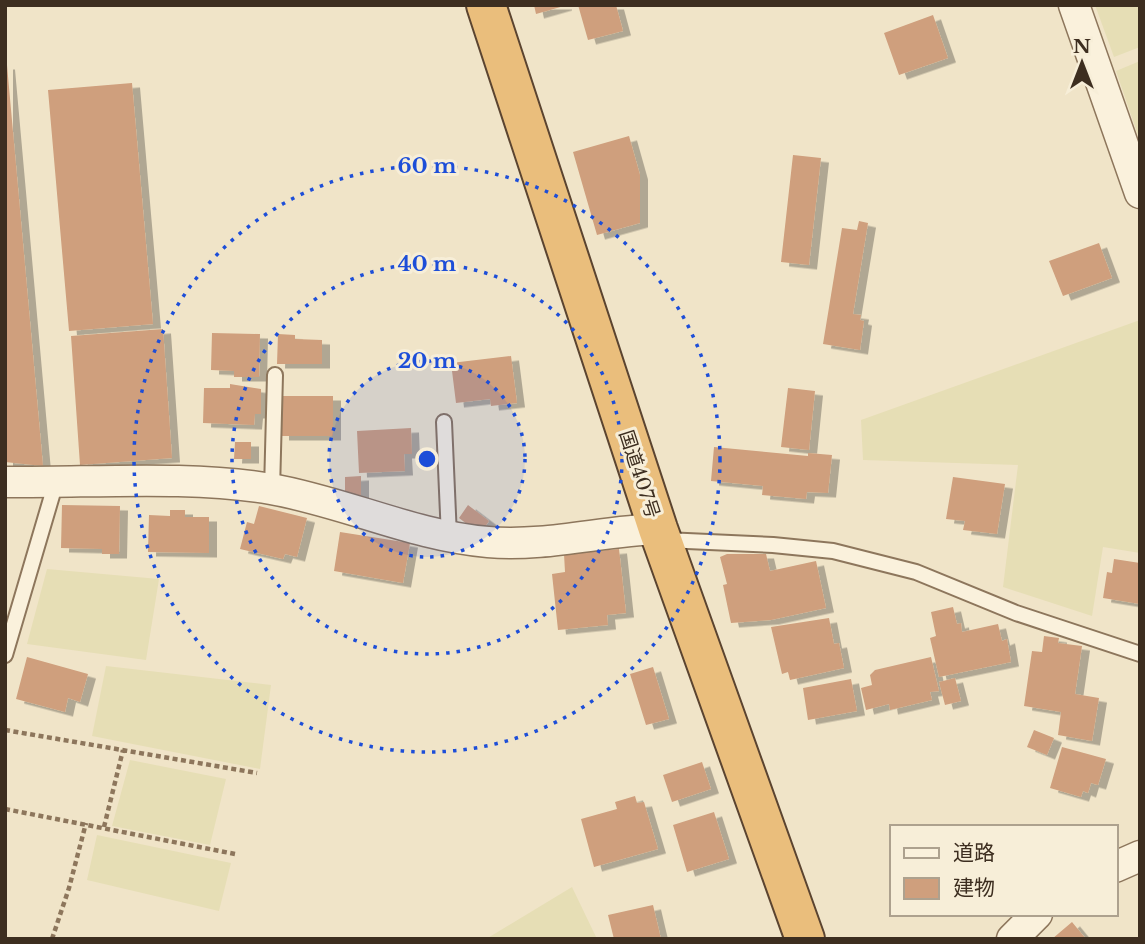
<svg xmlns="http://www.w3.org/2000/svg" width="1145" height="944" font-family="'Libre Baskerville','Noto Sans JP',serif">
  <style>
    .farmland { fill: #e6deb5 }
    .building { fill: #cf9f7d; filter: url(#shadow) }
    .lines { fill: none; stroke-linecap: round; stroke-linejoin: round }
    .service-casing { stroke: #8d765c; stroke-width: 18 }
    .minor-casing { stroke: #8d765c; stroke-width: 33 }
    .trunk-casing { stroke: #5b4430; stroke-width: 42 }
    .path { stroke: #8d765c; stroke-width: 4.5; stroke-dasharray: 5 3.5; stroke-linecap: butt }
    .service { stroke: #faf1dc; stroke-width: 14 }
    .minor { stroke: #faf1dc; stroke-width: 30 }
    .trunk { stroke: #eabe7c; stroke-width: 38 }
    .ring { fill: none; stroke: #1d4ed8; stroke-width: 3.5; stroke-dasharray: 3.5 7 }
    .labels { text-anchor: middle; stroke-width: 6; stroke-linejoin: round; paint-order: stroke }
    .street-label { font-size: 19px; fill: #3d2e20; stroke: #f7eed8 }
    .centre { fill: #1d4ed8; stroke: #f7eed8; stroke-width: 3.5 }
    .ring-label { font-size: 21px; text-anchor: middle; font-weight: bold; fill: #1d4ed8; stroke: #f7eed8; stroke-width: 6; stroke-linejoin: round; paint-order: stroke }
  </style>
  <defs>
    <filter id="shadow"><feDropShadow dx="8" dy="4.5" stdDeviation="0" flood-color="#0004"/></filter>
  </defs>
  <rect width="100%" height="100%" fill="#f0e4c8"/>
  <path class="farmland" d="M 1095,5 L 1140,5 L 1140,47 L 1114,57 Z
    M 1140,61 L 1140,141 L 1116,71 Z
    M 1140,320 L 1140,553 L 1103,547 L 1092,616 L 1003,587 L 1018,465 L 863,460 L 861,420 Z
    M 47,569 L 159,579 L 146,660 L 27,644 Z
    M 106,666 L 271,685 L 260,769 L 92,736 Z
    M 130,760 L 226,779 L 210,845 L 112,826 Z
    M 97,835 L 231,863 L 219,911 L 87,880 Z
    M 572,887 L 597,939 L 486,939 Z"/>
  <path class="building" d="M 534,5 L 564,5 L 564,6 L 536,14 Z
    M 578,5 L 616,5 L 623,31 L 588,40 Z
    M 933,15 L 948,58 L 899,75 L 884,33 Z
    M 5,65 L 7,65 L 43,466 L 5,462 Z
    M 132,83 L 153,324 L 69,331 L 48,90 Z
    M 629,136 L 640,175 L 640,223 L 597,235 L 573,152 Z
    M 793,155 L 821,158 L 809,265 L 781,262 Z
    M 859,221 L 868,223 L 853,314 L 861,315 L 860,320 L 864,321 L 860,350 L 823,344 L 842,228 L 857,230 Z
    M 1099,243 L 1112,278 L 1063,296 L 1049,261 Z
    M 163,329 L 172,458 L 80,465 L 71,336 Z
    M 212,333 L 260,334 L 259,377 L 234,377 L 234,371 L 211,370 Z
    M 278,334 L 295,335 L 295,339 L 322,340 L 322,364 L 277,364 Z
    M 511,356 L 517,403 L 491,406 L 490,399 L 456,403 L 451,363 Z
    M 230,384 L 261,389 L 261,414 L 255,414 L 254,425 L 203,423 L 204,388 L 230,388 Z
    M 788,388 L 815,391 L 809,450 L 781,447 Z
    M 281,396 L 333,396 L 333,436 L 281,436 Z
    M 411,428 L 412,454 L 404,454 L 405,471 L 359,473 L 357,431 Z
    M 235,442 L 251,442 L 251,459 L 234,459 Z
    M 714,447 L 808,456 L 808,453 L 832,455 L 828,493 L 807,492 L 806,499 L 762,495 L 763,486 L 711,481 Z
    M 361,476 L 361,495 L 345,495 L 345,477 Z
    M 953,477 L 1005,484 L 997,534 L 963,530 L 965,521 L 946,519 Z
    M 62,505 L 120,506 L 119,554 L 102,554 L 102,549 L 61,548 Z
    M 468,505 L 489,521 L 480,534 L 459,518 Z
    M 259,506 L 307,518 L 297,557 L 285,554 L 283,559 L 240,549 L 247,522 L 254,524 Z
    M 170,510 L 185,510 L 185,517 L 209,517 L 209,553 L 148,552 L 149,515 L 170,516 Z
    M 340,532 L 410,543 L 403,583 L 334,571 Z
    M 619,549 L 626,613 L 607,615 L 608,625 L 558,630 L 552,574 L 565,572 L 564,554 Z
    M 727,554 L 766,554 L 770,571 L 816,561 L 826,608 L 771,620 L 731,623 L 723,585 L 727,584 L 720,557 Z
    M 1114,559 L 1140,563 L 1140,604 L 1103,598 L 1107,572 L 1112,573 Z
    M 953,607 L 957,624 L 961,623 L 962,632 L 998,624 L 1002,641 L 1007,639 L 1011,662 L 939,677 L 930,638 L 936,636 L 931,612 Z
    M 829,618 L 834,644 L 839,643 L 844,668 L 790,680 L 788,672 L 782,674 L 771,627 Z
    M 1044,636 L 1059,638 L 1058,643 L 1082,646 L 1075,694 L 1099,698 L 1092,741 L 1058,735 L 1061,712 L 1024,706 L 1032,651 L 1042,652 Z
    M 27,657 L 88,674 L 80,702 L 68,698 L 65,712 L 16,699 Z
    M 931,657 L 939,691 L 930,692 L 932,700 L 890,710 L 889,704 L 866,710 L 861,688 L 872,685 L 870,675 L 875,670 Z
    M 653,667 L 669,719 L 646,725 L 630,674 Z
    M 955,678 L 961,701 L 945,705 L 939,682 Z
    M 851,679 L 857,711 L 808,720 L 803,688 Z
    M 1034,730 L 1054,738 L 1047,755 L 1027,747 Z
    M 1062,747 L 1106,759 L 1098,785 L 1091,783 L 1088,793 L 1083,791 L 1081,797 L 1050,788 Z
    M 702,762 L 711,789 L 672,802 L 663,775 Z
    M 635,796 L 637,803 L 644,802 L 658,849 L 594,867 L 581,819 L 617,809 L 615,802 Z
    M 714,812 L 729,859 L 687,872 L 673,825 Z
    M 653,905 L 661,939 L 614,939 L 608,915 Z
    M 1072,922 L 1086,939 L 1052,939 Z"/>
  <g class="lines">
    <defs>
      <path id="service" d="M 444,422 L 449,537
        M 272,490 L 275,375
        M 665,540 L 773,545 L 833,551 L 916,572 L 1016,613 L 1140,654
        M 5,655 L 56,482"/>
      <path id="minor" d="M 1074,5 L 1140,193
        M 5,482 C 89,483 190,475 271,489 C 345,502 414,536 488,542 C 545,547 602,531 658,529
        M 1115,867 L 1140,856
        M 1012,939 L 1037,914"/>
      <path id="trunk" d="M 486,5 L 658,529 L 805,939"/>
    </defs>
    <use href="#service" class="service-casing"/>
    <use href="#minor" class="minor-casing"/>
    <use href="#trunk" class="trunk-casing"/>
    <path class="path" d="M 5,730 L 257,773
      M 5,809 L 235,854
      M 104,827 L 123,750
      M 52,939 L 69,888 L 86,823"/>
    <use href="#service" class="service"/>
    <use href="#minor" class="minor"/>
    <use href="#trunk" class="trunk"/>
  </g>
  <circle cx="427" cy="459" r="98" fill="#1d4ed8" fill-opacity=".12"/>
  <g class="ring">
    <circle cx="427" cy="459" r="98"/>
    <circle cx="427" cy="459" r="195"/>
    <circle cx="427" cy="459" r="293"/>
  </g>
  <g class="labels">
    <g class="street-label">
      <text transform="translate(640 474) rotate(72)" y="7">国道407号</text>
    </g>
  </g>
  <circle cx="427" cy="459" r="10" class="centre"/>
  <g class="ring-label">
    <text x="427" y="173">60 m</text>
    <text x="427" y="271">40 m</text>
    <text x="427" y="368">20 m</text>
  </g>
  <rect width="1145" height="944" fill="none" stroke="#3d2e20" stroke-width="14"/>
  <rect x="890" y="825" width="228" height="91" fill="#f7eed8" stroke="#ada18e" stroke-width="2"/>
  <rect x="904" y="848" width="35" height="10" fill="#faf1dc" stroke="#ada18e" stroke-width="2"/>
  <text x="953" y="860" font-size="21" fill="#3d2e20">道路</text>
  <rect x="904" y="878" width="35" height="21" fill="#cf9f7d" stroke="#ada18e" stroke-width="2"/>
  <text x="953" y="895" font-size="21" fill="#3d2e20">建物</text>
  <g transform="translate(1082 63)" stroke="#f7eed8" stroke-width="5" paint-order="stroke">
  <path d="M0-5L12 26L0 18L-12 26Z" fill="#3d2e20"/>
  <text y="-10" font-size="19" font-weight="bold" text-anchor="middle" fill="#3d2e20">N</text>
  </g>
</svg>
